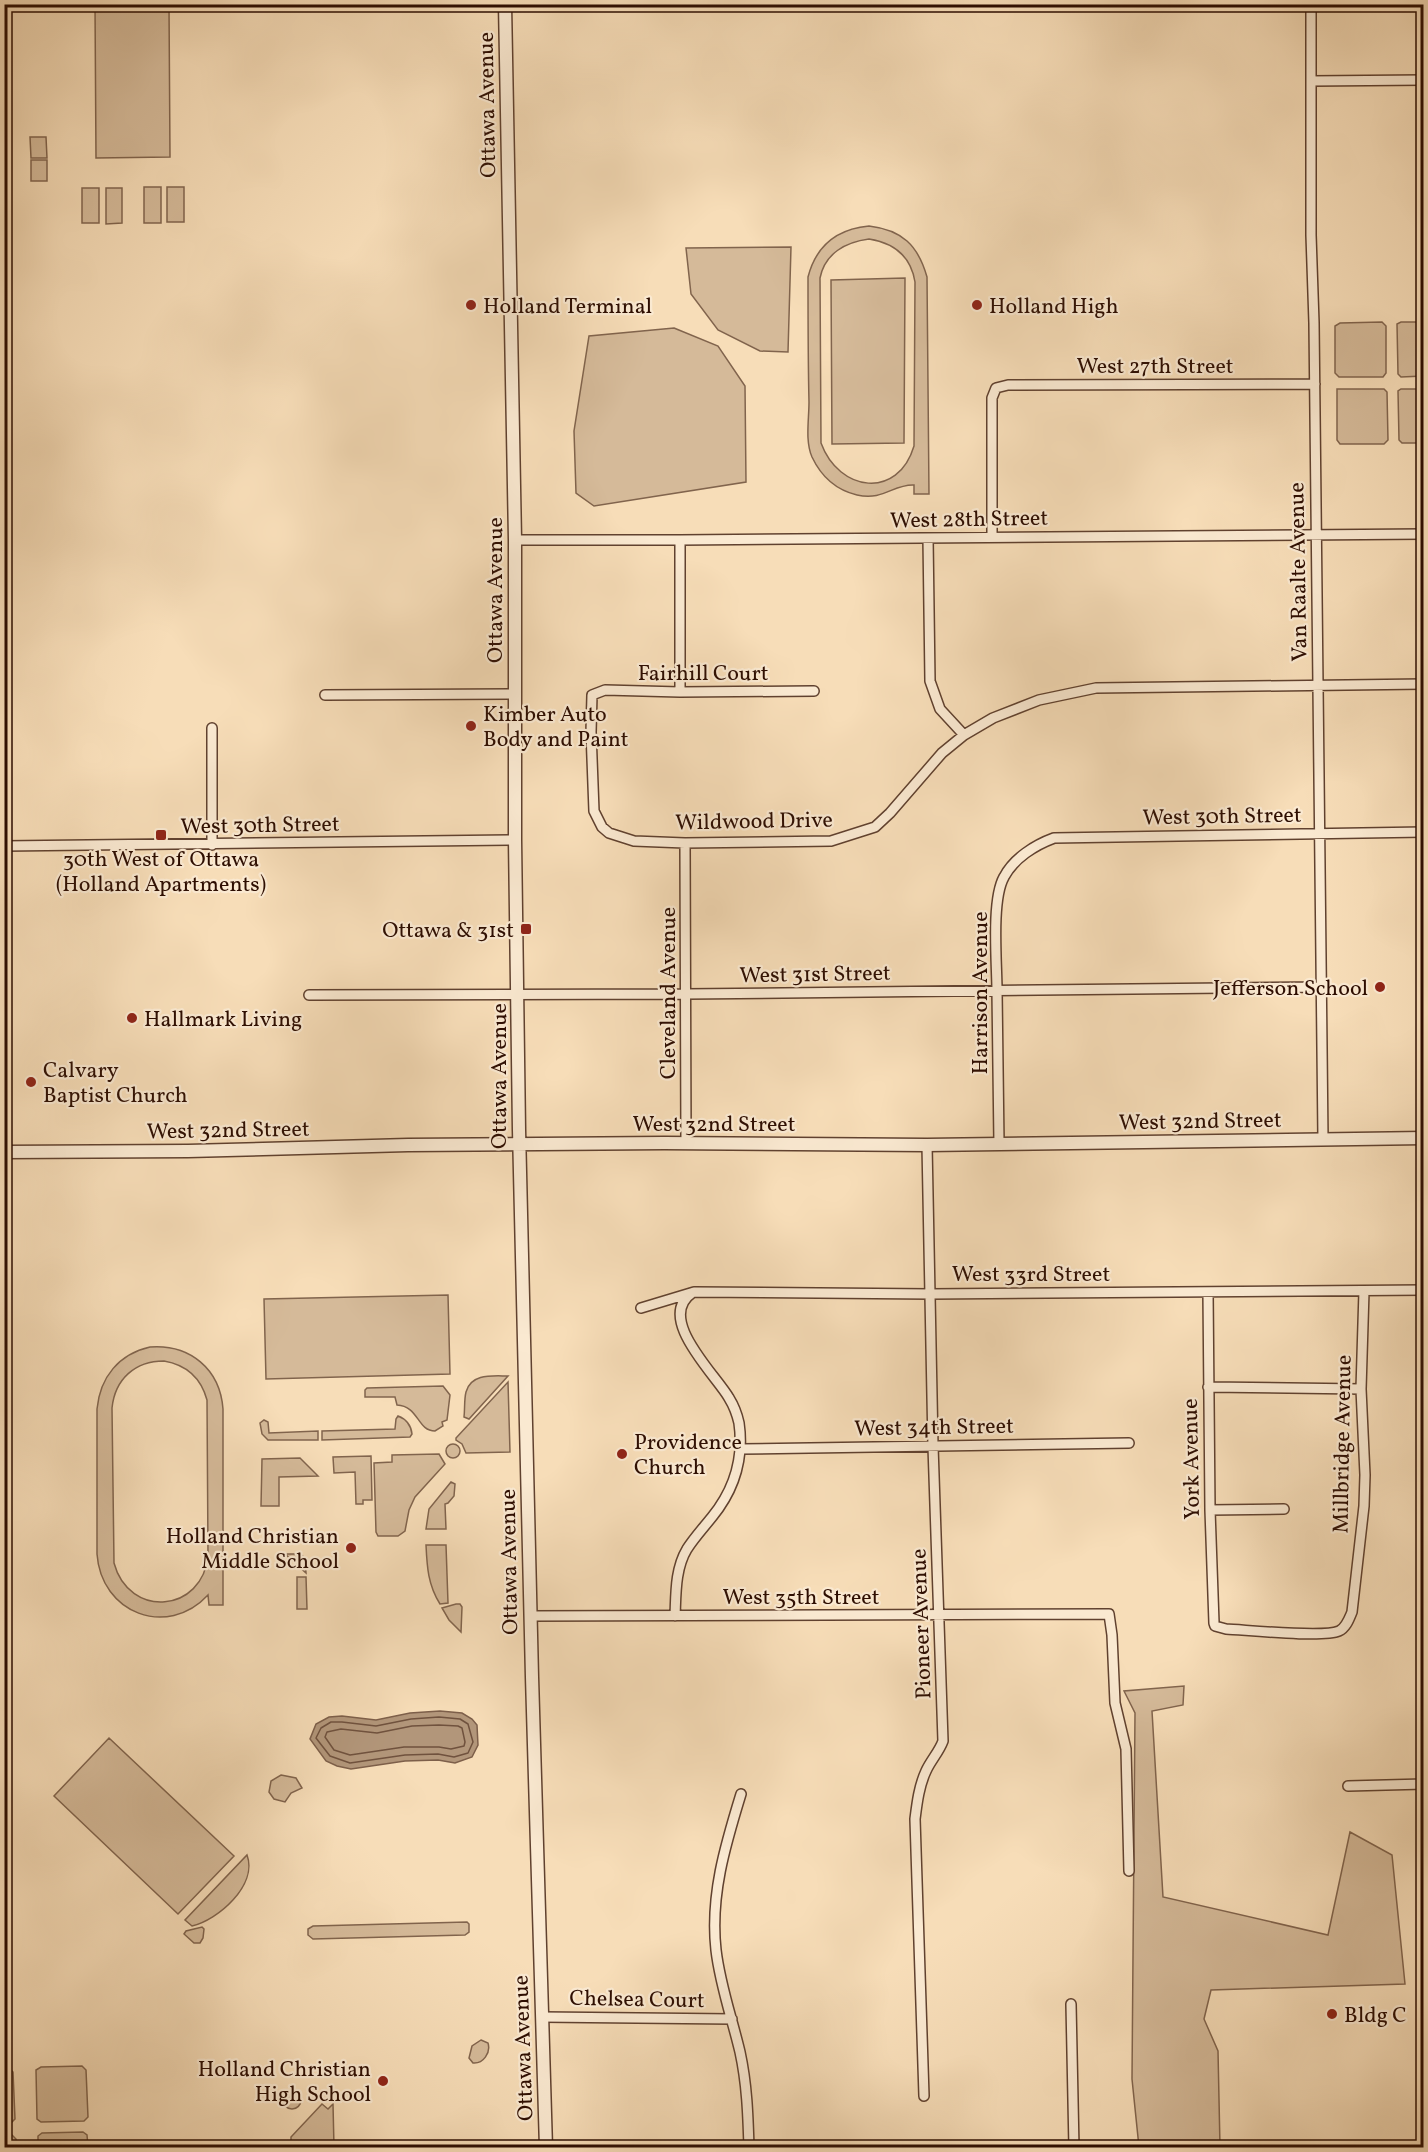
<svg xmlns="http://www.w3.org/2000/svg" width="1428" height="2152" font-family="Vollkorn,serif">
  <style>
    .green { fill: #d5ba99; stroke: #81644d; stroke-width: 1.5; fill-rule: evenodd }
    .water { fill: #b2967a; stroke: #7d5f4a; stroke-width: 1.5 }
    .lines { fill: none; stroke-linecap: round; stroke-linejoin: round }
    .shore { stroke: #70523e; stroke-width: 1.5 }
    .minor-casing { stroke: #60412f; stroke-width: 12 }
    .tertiary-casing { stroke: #60412f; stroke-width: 15 }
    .minor { stroke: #fae9d1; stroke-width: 9 }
    .tertiary { stroke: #fae9d1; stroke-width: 12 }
    .poi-dot { fill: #8f2418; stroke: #fae9d1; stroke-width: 2 }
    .labels { text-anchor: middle; stroke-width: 4.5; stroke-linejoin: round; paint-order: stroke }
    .street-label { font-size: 22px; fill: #2d0d01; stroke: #fae9d1 }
    .poi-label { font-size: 22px; fill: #2d0d01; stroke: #fae9d1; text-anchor: start }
  </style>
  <rect width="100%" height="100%" fill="#f7ddb8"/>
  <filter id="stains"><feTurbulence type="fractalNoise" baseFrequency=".00333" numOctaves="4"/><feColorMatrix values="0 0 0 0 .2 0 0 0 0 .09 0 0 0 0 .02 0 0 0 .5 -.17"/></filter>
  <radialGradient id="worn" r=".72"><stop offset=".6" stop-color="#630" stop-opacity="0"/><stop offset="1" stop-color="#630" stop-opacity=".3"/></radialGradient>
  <path class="green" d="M 95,5 L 169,5 L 170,157 L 96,158 Z
    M 30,137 L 46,137 L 47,158 L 31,158 Z
    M 31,160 L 47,160 L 47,181 L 31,181 Z
    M 144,187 L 161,187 L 161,223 L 144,223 Z
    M 167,187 L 184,187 L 184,222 L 167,222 Z
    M 82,188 L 99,188 L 99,223 L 82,223 Z
    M 106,188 L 122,188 L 122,223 L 106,224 Z
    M 869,226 C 902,230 918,245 927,277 L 929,494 L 914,494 L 914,485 C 893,484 884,501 857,495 C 836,490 821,476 812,457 C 805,441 809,420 809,402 C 808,361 808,319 808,277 C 816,246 837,229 869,226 ZM 869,239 C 894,243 911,257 915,282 L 914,446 C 898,500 839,492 821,443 L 820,278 C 825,253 846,242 869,239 Z
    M 791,247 L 788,352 L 760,351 L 718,330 L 691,294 L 686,248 Z
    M 905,278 L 904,443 L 832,444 L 831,280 Z
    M 1382,322 L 1386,326 L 1386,373 L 1383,377 L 1339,377 L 1335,373 L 1335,326 L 1340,323 Z
    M 1401,322 L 1423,322 L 1423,376 L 1401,377 L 1398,374 L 1397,324 Z
    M 674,328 L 718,346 L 745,386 L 746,482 L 594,506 L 576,493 L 574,431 L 589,336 Z
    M 1337,389 L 1384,389 L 1387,392 L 1388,440 L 1384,444 L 1340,444 L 1337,440 Z
    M 1401,389 L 1423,389 L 1423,443 L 1402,443 L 1399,440 L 1398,391 Z
    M 448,1295 L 450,1374 L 266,1379 L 264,1299 Z
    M 150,1347 C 190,1344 220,1369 223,1409 L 223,1605 L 209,1605 L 208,1595 C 167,1639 101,1613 97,1554 L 97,1409 C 100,1377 119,1354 150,1347 ZM 164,1361 C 187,1365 201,1378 207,1400 L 208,1555 C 203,1613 129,1619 114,1563 L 112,1408 C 115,1379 135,1361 164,1361 Z
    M 508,1376 L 469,1419 L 464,1417 C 465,1409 464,1400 466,1392 C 471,1373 493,1376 508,1376 Z
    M 508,1382 L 510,1452 L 466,1453 L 462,1444 L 456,1440 L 456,1438 Z
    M 443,1386 L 450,1395 L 447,1420 L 442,1422 L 443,1426 L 435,1431 C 417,1431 419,1406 397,1405 L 395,1397 L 365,1397 L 365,1390 L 367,1388 Z
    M 398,1416 C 406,1419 411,1425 412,1434 L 410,1437 L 322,1440 L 322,1431 L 395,1429 L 396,1419 Z
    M 264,1420 L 268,1422 L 269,1433 L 318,1431 L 318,1440 L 268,1440 L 262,1434 L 260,1423 Z
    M446 1451a7 7 0 1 1 14 0a7 7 0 1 1-14 0Z
    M 439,1454 L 445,1464 L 415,1497 L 409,1510 L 405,1531 L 398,1536 L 378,1536 L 376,1532 L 374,1463 L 392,1462 L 392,1455 Z
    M 371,1456 L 372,1500 L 363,1500 L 363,1504 L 356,1504 L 355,1472 L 334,1473 L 333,1457 Z
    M 300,1458 L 318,1476 L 279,1477 L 279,1506 L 261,1506 L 262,1459 Z
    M 451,1482 L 455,1484 L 454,1496 L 448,1503 L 445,1504 L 446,1529 L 426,1529 L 429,1509 Z
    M 426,1545 L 446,1545 L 448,1603 L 440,1604 C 428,1585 427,1567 426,1545 Z
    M 285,1554 L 300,1554 L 305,1558 L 306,1573 Z
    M 297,1577 L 306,1577 L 307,1609 L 297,1609 Z
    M 456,1604 L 460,1604 L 462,1607 L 461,1632 L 449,1620 L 442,1608 Z
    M 1184,1686 L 1183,1705 L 1152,1711 L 1163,1897 L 1328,1935 L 1350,1832 L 1392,1855 L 1405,1984 L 1211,1990 L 1204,2019 L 1218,2051 L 1220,2147 L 1139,2147 L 1132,2079 L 1135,1713 L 1124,1691 Z
    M 109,1738 L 234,1856 L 178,1914 L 54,1796 Z
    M 281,1775 L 296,1778 L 302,1788 L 291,1793 L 285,1802 L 274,1799 L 269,1792 L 271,1781 Z
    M 247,1855 C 258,1885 218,1920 192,1926 L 185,1920 Z
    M 467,1922 L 469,1924 L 469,1932 L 465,1935 L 313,1939 L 308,1935 L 308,1929 L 313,1926 Z
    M 202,1927 L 204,1929 L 203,1938 L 200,1943 L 194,1943 L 184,1934 L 186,1931 Z
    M 481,2040 L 488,2043 C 491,2053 483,2064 473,2063 L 469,2058 L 472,2046 Z
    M 82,2066 L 86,2070 L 88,2117 L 84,2121 L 41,2122 L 37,2119 L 36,2070 L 41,2067 Z
    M 5,2068 L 9,2068 L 13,2072 L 15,2119 L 11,2123 L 5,2123 Z
    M283 2100a9 9 0 1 1 18 0a9 9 0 1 1-18 0Z
    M 322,2104 L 328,2109 L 333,2104 L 334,2147 L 291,2147 L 291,2137 Z
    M 83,2132 L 87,2135 L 88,2147 L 38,2147 L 38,2136 L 42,2133 Z
    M 5,2135 L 12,2135 L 16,2139 L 17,2147 L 5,2147 Z"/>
  <path class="water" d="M 440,1711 L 462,1713 L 472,1719 L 477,1725 L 478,1745 L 472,1757 L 455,1763 L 438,1760 L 405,1761 L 351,1769 L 337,1766 L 326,1761 L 310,1739 L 316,1724 L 329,1717 L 342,1716 L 376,1720 L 410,1713 Z"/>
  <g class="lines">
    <path class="shore" d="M 439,1717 L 460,1719 L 468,1724 L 473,1742 L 468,1753 L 454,1757 L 438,1754 L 405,1755 L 350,1763 L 330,1756 L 316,1738 L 321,1728 L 331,1722 L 342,1722 L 376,1726 L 411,1719 Z
      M 439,1725 L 458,1726 L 462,1728 L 465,1742 L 464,1746 L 451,1749 L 439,1747 L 404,1747 L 350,1755 L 334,1750 L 325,1737 L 327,1732 L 341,1729 L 377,1733 L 412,1726 Z"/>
    <defs>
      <path id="minor" d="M 1311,4 L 1311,235 L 1314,323 L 1323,1139
        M 1311,81 L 1424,80
        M 992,537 L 992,398 L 996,388 L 1008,385 L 1315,384
        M 928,538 L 930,681 L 940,709 L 964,735
        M 515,540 L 680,540 L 1424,534
        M 814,691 L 680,692 L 605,690 L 592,695 L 591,732 L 594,811 L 602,827 L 609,833 L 634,841 L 685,843 L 831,841 L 875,827 L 890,813 L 942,753 L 964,735 L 993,718 L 1039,700 L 1096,688 L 1424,684
        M 680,692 L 680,540
        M 325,695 L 515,694
        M 685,843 L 686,1144
        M 212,845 L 212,728
        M 4,846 L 515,840
        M 309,995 L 686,994 L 1322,987
        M 999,1144 C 998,1093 998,1042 997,991 C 997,964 991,900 1004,877 C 1014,858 1035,845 1054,838 L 1424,832
        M 1208,1292 L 1210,1510 L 1214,1623 L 1215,1626 L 1226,1629 C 1247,1630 1323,1638 1339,1631 C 1346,1628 1349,1619 1352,1612 L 1364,1506 L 1365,1475 L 1361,1389 L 1364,1291
        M 641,1308 L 694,1292 L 931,1294 L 1424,1290
        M 1208,1387 L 1361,1389
        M 741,1449 L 1129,1443
        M 1210,1510 L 1284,1509
        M 530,1616 L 1109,1614 L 1112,1635 L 1115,1703 L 1126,1749 L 1129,1871
        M 675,1616 C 676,1594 675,1569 687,1549 C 694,1538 704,1527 712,1517 C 734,1490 744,1458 739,1423 C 737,1414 734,1406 729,1398 C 716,1375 655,1318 692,1293
        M 1348,1786 L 1424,1784
        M 741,1794 C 725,1846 710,1896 716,1950 C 720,1985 732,2018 740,2052 C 747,2084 748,2115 749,2148
        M 1071,2004 L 1074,2148
        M 542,2017 L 732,2019
        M 924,2096 L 915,1819 C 917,1803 919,1786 926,1771 C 931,1760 939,1752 943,1741 L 933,1446 L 927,1145"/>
      <path id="tertiary" d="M 505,4 L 515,540 L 515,840 L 519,1130 L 532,1677 L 546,2148
        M 4,1152 L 188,1151 L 408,1145 L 664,1143 L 927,1145 L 1424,1138"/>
    </defs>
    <use href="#minor" class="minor-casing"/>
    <use href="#tertiary" class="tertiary-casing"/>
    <use href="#minor" class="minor"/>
    <use href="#tertiary" class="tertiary"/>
  </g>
  <g class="poi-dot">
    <circle cx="471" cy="305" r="6"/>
    <circle cx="977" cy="305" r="6"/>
    <circle cx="471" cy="726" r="6"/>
    <rect x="155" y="829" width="12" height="12" rx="3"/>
    <rect x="520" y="923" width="12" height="12" rx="3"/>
    <circle cx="1380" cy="987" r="6"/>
    <circle cx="132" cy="1018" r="6"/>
    <circle cx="31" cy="1082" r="6"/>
    <circle cx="622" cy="1454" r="6"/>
    <circle cx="351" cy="1548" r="6"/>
    <circle cx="1332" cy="2014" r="6"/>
    <circle cx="383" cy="2081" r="6"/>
  </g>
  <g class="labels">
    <g class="street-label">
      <text transform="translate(486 105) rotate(-91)" y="8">Ottawa Avenue</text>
      <text x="1155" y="373">West 27th Street</text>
      <text transform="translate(969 518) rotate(-1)" y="8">West 28th Street</text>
      <text transform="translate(1297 572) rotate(-91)" y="8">Van Raalte Avenue</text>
      <text transform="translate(494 590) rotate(-90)" y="8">Ottawa Avenue</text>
      <text x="703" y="680">Fairhill Court</text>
      <text transform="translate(1222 815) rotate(-1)" y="8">West 30th Street</text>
      <text transform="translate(754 820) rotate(-1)" y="8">Wildwood Drive</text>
      <text transform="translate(260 824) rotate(-1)" y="8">West 30th Street</text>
      <text transform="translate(815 973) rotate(-1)" y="8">West 31st Street</text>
      <text transform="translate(667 993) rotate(-90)" y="8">Cleveland Avenue</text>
      <text transform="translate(979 993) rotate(-90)" y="8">Harrison Avenue</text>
      <text transform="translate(498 1076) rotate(-90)" y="8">Ottawa Avenue</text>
      <text transform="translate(1200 1120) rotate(-1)" y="8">West 32nd Street</text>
      <text x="714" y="1131">West 32nd Street</text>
      <text transform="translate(228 1129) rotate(-1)" y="8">West 32nd Street</text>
      <text x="1031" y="1281">West 33rd Street</text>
      <text transform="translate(934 1426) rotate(-1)" y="8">West 34th Street</text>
      <text transform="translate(1341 1444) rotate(-89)" y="8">Millbridge Avenue</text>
      <text transform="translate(1190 1459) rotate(-91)" y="8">York Avenue</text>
      <text transform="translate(508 1562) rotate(-91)" y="8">Ottawa Avenue</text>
      <text x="801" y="1604">West 35th Street</text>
      <text transform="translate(920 1624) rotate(-92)" y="8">Pioneer Avenue</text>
      <text transform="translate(637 1998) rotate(1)" y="8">Chelsea Court</text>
      <text transform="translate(522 2048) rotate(-92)" y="8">Ottawa Avenue</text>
    </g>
    <g class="poi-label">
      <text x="483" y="313">Holland Terminal</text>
      <text x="989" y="313">Holland High</text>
      <text x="483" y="721">Kimber Auto<tspan x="483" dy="25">Body and Paint</tspan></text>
      <text x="161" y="866" text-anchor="middle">30th West of Ottawa<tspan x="161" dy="25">(Holland Apartments)</tspan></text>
      <text x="514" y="937" text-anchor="end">Ottawa &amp; 31st</text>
      <text x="1368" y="995" text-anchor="end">Jefferson School</text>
      <text x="144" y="1026">Hallmark Living</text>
      <text x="43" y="1077">Calvary<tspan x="43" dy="25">Baptist Church</tspan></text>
      <text x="634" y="1449">Providence<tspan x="634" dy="25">Church</tspan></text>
      <text x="339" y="1543" text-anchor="end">Holland Christian<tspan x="339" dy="25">Middle School</tspan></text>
      <text x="1344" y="2022">Bldg C</text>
      <text x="371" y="2076" text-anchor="end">Holland Christian<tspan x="371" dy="25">High School</tspan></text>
    </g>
  </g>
  <rect width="1428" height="2152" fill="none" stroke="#f7ddb8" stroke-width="24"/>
  <rect x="6" y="6" width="1416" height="2140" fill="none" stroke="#2d0d01" stroke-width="3"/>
  <rect x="12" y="12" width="1404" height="2128" fill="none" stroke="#2d0d01" stroke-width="1.5"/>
  <rect width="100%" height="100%" filter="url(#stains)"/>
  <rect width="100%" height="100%" fill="url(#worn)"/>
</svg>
